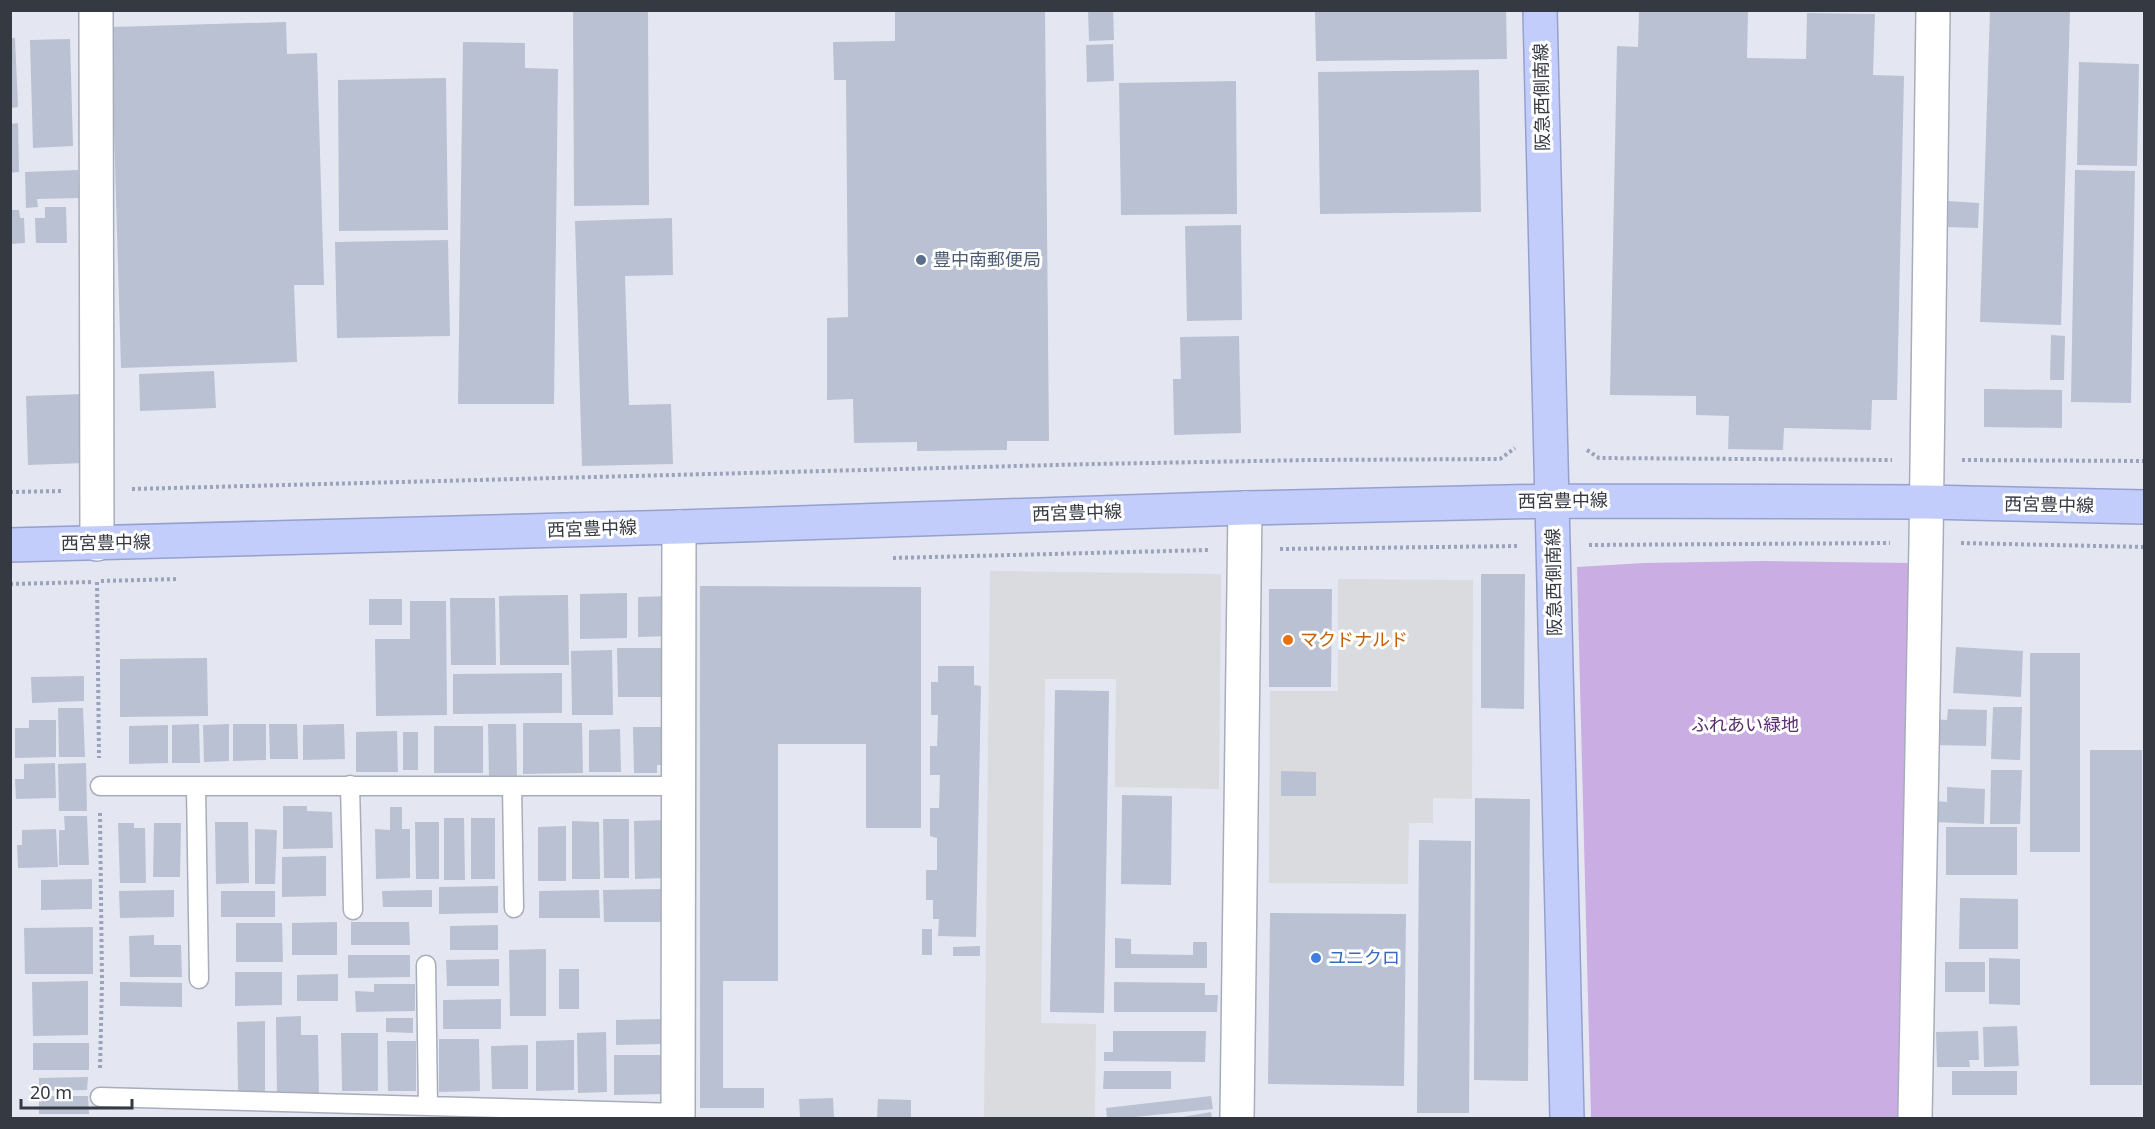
<svg xmlns="http://www.w3.org/2000/svg" width="2155" height="1129" font-family="'Noto Sans','Noto Sans JP',sans-serif">
  <style>
    .green { fill: #caaee3 }
    .parking { fill: #d9dbde }
    .building { fill: #bac1d2 }
    .lines { fill: none; stroke-linecap: round; stroke-linejoin: round }
    .lane-casing { stroke: #a7adbb; stroke-width: 21 }
    .street-casing { stroke: #a7adbb; stroke-width: 36 }
    .secondary-casing { stroke: #96a0cf; stroke-width: 36 }
    .path { stroke: #99a3bc; stroke-width: 4; stroke-dasharray: 3 3; stroke-linecap: butt }
    .lane { stroke: #fff; stroke-width: 18 }
    .street { stroke: #fff; stroke-width: 33 }
    .secondary { stroke: #c3cdfb; stroke-width: 33 }
    .service-dot { fill: #5c6f8a; stroke: #fff; stroke-width: 2 }
    .food-dot { fill: #e8710a; stroke: #fff; stroke-width: 2 }
    .shop-dot { fill: #3f7fe0; stroke: #fff; stroke-width: 2 }
    .labels { text-anchor: middle; stroke-width: 6; stroke-linejoin: round; paint-order: stroke }
    .street-label { font-size: 18px; fill: #343942; stroke: #fff }
    .service-label { font-size: 18px; fill: #4e5e75; stroke: #fff; text-anchor: start }
    .food-label { font-size: 18px; fill: #c56008; stroke: #fff; text-anchor: start }
    .park-label { font-size: 18px; fill: #5b2b70; stroke: #fff }
    .shop-label { font-size: 18px; fill: #366cbe; stroke: #fff; text-anchor: start }
  </style>
  <rect width="100%" height="100%" fill="#e4e7f1"/>
  <path class="green" d="M 1764,561 L 1911,563 L 1902,1118 L 1591,1118 L 1577,567 L 1643,563 Z"/>
  <path class="parking" d="M 990,571 L 1221,574 L 1219,789 L 1115,787 L 1116,679 L 1045,679 L 1041,1023 L 1096,1024 L 1095,1118 L 984,1118 Z
    M 1338,579 L 1473,580 L 1472,799 L 1433,798 L 1433,823 L 1409,823 L 1408,884 L 1269,883 L 1270,691 L 1338,691 Z"/>
  <path class="building" d="M 573,10 L 648,10 L 649,205 L 574,206 Z
    M 895,10 L 1045,10 L 1049,441 L 1007,441 L 1007,450 L 917,451 L 917,442 L 854,443 L 853,399 L 827,400 L 827,318 L 848,317 L 846,80 L 834,80 L 833,42 L 895,41 Z
    M 1088,10 L 1113,10 L 1114,40 L 1089,41 Z
    M 1506,10 L 1507,59 L 1316,61 L 1315,11 Z
    M 1639,10 L 1748,10 L 1747,58 L 1806,59 L 1807,13 L 1875,14 L 1873,75 L 1904,76 L 1897,400 L 1872,400 L 1871,430 L 1784,428 L 1783,450 L 1728,449 L 1729,416 L 1696,415 L 1696,396 L 1610,395 L 1617,46 L 1638,47 Z
    M 1990,10 L 2070,10 L 2061,325 L 1980,322 Z
    M 286,22 L 287,54 L 317,53 L 324,285 L 294,285 L 297,362 L 121,368 L 111,27 Z
    M 10,38 L 15,38 L 18,107 L 10,108 Z
    M 70,39 L 73,146 L 33,148 L 30,40 Z
    M 463,42 L 525,43 L 525,68 L 558,69 L 554,404 L 458,404 Z
    M 1113,44 L 1114,81 L 1087,82 L 1086,45 Z
    M 2079,62 L 2139,64 L 2137,166 L 2077,165 Z
    M 1479,70 L 1481,212 L 1320,214 L 1318,72 Z
    M 446,78 L 448,230 L 339,231 L 338,80 Z
    M 1236,81 L 1237,214 L 1121,215 L 1119,83 Z
    M 18,123 L 19,172 L 10,173 L 10,124 Z
    M 78,170 L 79,198 L 37,199 L 38,207 L 26,208 L 25,172 Z
    M 2075,170 L 2135,171 L 2131,403 L 2071,402 Z
    M 1948,201 L 1979,203 L 1978,228 L 1947,227 Z
    M 45,207 L 66,207 L 67,243 L 36,243 L 35,218 L 45,218 Z
    M 10,210 L 19,210 L 20,218 L 24,218 L 25,243 L 10,244 Z
    M 672,218 L 673,275 L 625,276 L 629,405 L 671,404 L 673,464 L 582,466 L 575,221 Z
    M 1241,225 L 1242,320 L 1187,321 L 1185,226 Z
    M 448,240 L 450,336 L 337,338 L 335,242 Z
    M 2051,335 L 2065,336 L 2064,380 L 2050,380 Z
    M 1239,336 L 1241,433 L 1174,435 L 1173,379 L 1181,379 L 1180,337 Z
    M 214,371 L 216,408 L 140,411 L 139,374 Z
    M 1984,389 L 2062,390 L 2062,428 L 1984,427 Z
    M 84,394 L 86,463 L 28,465 L 26,396 Z
    M 1481,574 L 1525,574 L 1524,709 L 1481,708 Z
    M 700,586 L 921,587 L 921,828 L 866,828 L 866,744 L 778,744 L 778,981 L 723,981 L 723,1088 L 764,1088 L 764,1108 L 700,1108 Z
    M 1269,589 L 1332,589 L 1331,687 L 1269,687 Z
    M 627,593 L 627,638 L 580,639 L 580,594 Z
    M 568,595 L 569,665 L 500,665 L 499,596 Z
    M 672,596 L 672,636 L 638,637 L 638,597 Z
    M 450,598 L 495,598 L 496,665 L 451,665 Z
    M 369,599 L 402,599 L 402,625 L 369,625 Z
    M 410,601 L 446,601 L 447,715 L 376,716 L 375,639 L 410,639 Z
    M 1956,647 L 2023,651 L 2021,697 L 1953,693 Z
    M 617,648 L 666,648 L 667,697 L 618,697 Z
    M 612,650 L 613,715 L 572,715 L 571,651 Z
    M 2030,653 L 2080,653 L 2080,852 L 2030,852 Z
    M 207,658 L 208,716 L 120,717 L 120,659 Z
    M 938,666 L 974,666 L 974,685 L 981,686 L 976,937 L 938,936 L 939,919 L 933,919 L 933,900 L 926,900 L 926,870 L 937,870 L 937,838 L 930,836 L 930,808 L 939,808 L 940,775 L 930,775 L 930,746 L 937,746 L 938,715 L 931,715 L 931,682 L 938,682 Z
    M 562,673 L 562,713 L 453,714 L 453,674 Z
    M 84,676 L 84,701 L 32,703 L 31,677 Z
    M 1055,690 L 1109,691 L 1104,1013 L 1050,1012 Z
    M 1993,707 L 2022,707 L 2020,760 L 1991,759 Z
    M 58,708 L 83,708 L 85,757 L 59,757 Z
    M 1948,709 L 1987,710 L 1986,746 L 1932,745 L 1933,719 L 1947,720 Z
    M 29,720 L 56,720 L 56,757 L 15,758 L 15,728 L 29,728 Z
    M 523,723 L 582,723 L 583,773 L 523,774 Z
    M 199,724 L 200,763 L 172,763 L 172,725 Z
    M 229,724 L 229,761 L 204,762 L 203,725 Z
    M 233,724 L 266,724 L 266,760 L 233,761 Z
    M 269,724 L 297,724 L 298,759 L 270,759 Z
    M 344,724 L 345,759 L 303,760 L 303,725 Z
    M 488,724 L 516,724 L 517,777 L 489,778 Z
    M 168,725 L 168,763 L 129,764 L 129,726 Z
    M 434,726 L 483,726 L 483,773 L 434,773 Z
    M 633,727 L 664,727 L 664,765 L 657,765 L 657,773 L 634,773 Z
    M 620,729 L 621,772 L 589,772 L 589,730 Z
    M 397,731 L 398,772 L 356,772 L 356,732 Z
    M 403,732 L 418,732 L 418,770 L 403,770 Z
    M 2090,750 L 2142,750 L 2142,1085 L 2090,1085 Z
    M 55,763 L 56,798 L 16,799 L 15,779 L 24,779 L 24,764 Z
    M 86,763 L 87,811 L 59,811 L 58,764 Z
    M 1991,770 L 2022,770 L 2020,824 L 1990,824 Z
    M 1281,771 L 1316,772 L 1316,796 L 1281,796 Z
    M 1947,787 L 1985,789 L 1984,824 L 1933,822 L 1935,801 L 1947,802 Z
    M 1122,795 L 1172,796 L 1171,885 L 1121,884 Z
    M 1475,798 L 1530,799 L 1528,1081 L 1474,1080 Z
    M 283,806 L 307,806 L 307,811 L 332,812 L 333,848 L 283,849 Z
    M 390,807 L 402,807 L 402,829 L 410,829 L 410,878 L 376,879 L 375,829 L 390,830 Z
    M 64,816 L 87,816 L 89,865 L 59,865 L 59,830 L 65,830 Z
    M 444,818 L 464,818 L 465,880 L 444,880 Z
    M 471,818 L 495,818 L 495,879 L 471,879 Z
    M 603,819 L 629,819 L 629,878 L 604,878 Z
    M 666,820 L 666,878 L 635,879 L 634,821 Z
    M 572,821 L 599,822 L 600,879 L 572,879 Z
    M 215,822 L 248,822 L 249,883 L 216,884 Z
    M 415,822 L 439,822 L 439,879 L 416,879 Z
    M 118,823 L 134,823 L 134,828 L 145,828 L 146,883 L 120,883 Z
    M 154,823 L 181,823 L 180,877 L 153,877 Z
    M 566,826 L 566,881 L 538,881 L 538,827 Z
    M 1946,827 L 2017,827 L 2017,875 L 1946,875 Z
    M 56,829 L 58,867 L 18,868 L 17,845 L 22,845 L 22,830 Z
    M 255,829 L 277,830 L 275,884 L 255,884 Z
    M 1419,840 L 1471,841 L 1469,1113 L 1417,1113 Z
    M 326,856 L 326,896 L 282,897 L 282,857 Z
    M 92,879 L 92,909 L 41,910 L 41,880 Z
    M 498,886 L 498,913 L 439,914 L 439,887 Z
    M 661,889 L 662,922 L 604,922 L 603,890 Z
    M 174,890 L 174,917 L 120,918 L 119,891 Z
    M 432,890 L 432,907 L 383,907 L 382,891 Z
    M 599,890 L 600,918 L 539,918 L 539,891 Z
    M 221,891 L 275,891 L 275,917 L 221,917 Z
    M 1960,898 L 2018,899 L 2018,949 L 1959,949 Z
    M 1270,913 L 1406,914 L 1404,1086 L 1268,1084 Z
    M 337,922 L 337,955 L 292,955 L 292,923 Z
    M 351,922 L 409,922 L 410,945 L 351,945 Z
    M 236,923 L 282,923 L 283,962 L 236,962 Z
    M 498,925 L 498,950 L 450,950 L 450,926 Z
    M 93,927 L 93,974 L 25,974 L 24,928 Z
    M 922,929 L 932,929 L 932,955 L 922,955 Z
    M 154,935 L 154,945 L 181,945 L 182,977 L 130,977 L 129,936 Z
    M 1115,938 L 1131,939 L 1131,954 L 1193,955 L 1193,942 L 1207,942 L 1207,968 L 1115,968 Z
    M 980,946 L 980,956 L 953,956 L 953,947 Z
    M 546,949 L 546,1016 L 510,1016 L 509,950 Z
    M 348,955 L 410,955 L 410,977 L 348,978 Z
    M 1989,958 L 2020,959 L 2020,1005 L 1989,1004 Z
    M 499,959 L 499,986 L 447,986 L 446,960 Z
    M 1945,962 L 1985,962 L 1985,992 L 1945,992 Z
    M 559,969 L 579,969 L 579,1009 L 559,1009 Z
    M 235,972 L 282,972 L 282,1005 L 235,1006 Z
    M 338,974 L 338,1001 L 297,1001 L 297,975 Z
    M 88,981 L 88,1035 L 33,1036 L 32,982 Z
    M 120,982 L 182,983 L 182,1007 L 120,1006 Z
    M 1114,982 L 1205,983 L 1205,995 L 1218,995 L 1217,1012 L 1114,1012 Z
    M 374,984 L 415,984 L 415,1011 L 356,1012 L 355,991 L 374,992 Z
    M 501,999 L 501,1029 L 443,1029 L 443,1000 Z
    M 301,1016 L 301,1035 L 318,1035 L 319,1096 L 277,1097 L 276,1017 Z
    M 386,1018 L 413,1018 L 413,1033 L 386,1032 Z
    M 662,1019 L 662,1044 L 616,1045 L 616,1020 Z
    M 265,1021 L 265,1092 L 238,1092 L 237,1022 Z
    M 2017,1026 L 2019,1066 L 1984,1067 L 1983,1027 Z
    M 1113,1031 L 1206,1031 L 1205,1062 L 1104,1061 L 1104,1052 L 1113,1052 Z
    M 1978,1031 L 1979,1060 L 1969,1060 L 1970,1067 L 1937,1067 L 1936,1032 Z
    M 606,1032 L 607,1092 L 578,1093 L 577,1033 Z
    M 341,1033 L 378,1033 L 378,1091 L 342,1091 Z
    M 439,1039 L 479,1039 L 480,1091 L 439,1092 Z
    M 574,1040 L 574,1090 L 536,1091 L 536,1041 Z
    M 387,1041 L 416,1041 L 416,1091 L 388,1091 Z
    M 33,1043 L 89,1043 L 89,1070 L 33,1070 Z
    M 528,1045 L 528,1089 L 492,1089 L 491,1046 Z
    M 614,1055 L 666,1055 L 667,1094 L 614,1095 Z
    M 1104,1071 L 1171,1071 L 1171,1089 L 1103,1089 Z
    M 1952,1071 L 2017,1071 L 2017,1095 L 1952,1095 Z
    M 88,1077 L 87,1090 L 39,1091 L 39,1078 Z
    M 39,1096 L 88,1096 L 89,1114 L 39,1114 Z
    M 1211,1096 L 1213,1109 L 1125,1118 L 1107,1118 L 1106,1108 Z
    M 833,1098 L 834,1118 L 800,1118 L 799,1099 Z
    M 878,1099 L 911,1100 L 911,1118 L 877,1118 Z
    M 1211,1112 L 1212,1118 L 1183,1118 L 1182,1117 Z"/>
  <g class="lines">
    <defs>
      <path id="lane" d="M 350,785 L 353,910
        M 100,786 L 678,786
        M 196,786 L 199,979
        M 512,786 L 514,908
        M 426,965 L 428,1106
        M 100,1097 L 678,1113"/>
      <path id="street" d="M 96,10 L 97,544
        M 678,1118 L 679,527
        M 1237,1118 L 1245,508
        M 1915,1118 L 1926,542 L 1933,10"/>
      <path id="secondary" d="M 1540,10 L 1567,1118
        M 10,545 L 679,527 L 1245,508 L 1552,501 L 1926,502 L 2144,507"/>
    </defs>
    <use href="#lane" class="lane-casing"/>
    <use href="#street" class="street-casing"/>
    <use href="#secondary" class="secondary-casing"/>
    <path class="path" d="M 1587,450 L 1599,458 L 1892,460
      M 1962,460 L 2144,461
      M 132,489 L 1094,464 L 1311,460 L 1500,459 L 1515,448
      M 10,492 L 62,491
      M 1961,543 L 2144,547
      M 1589,545 L 1890,543
      M 1280,549 L 1518,546
      M 893,558 L 1209,550
      M 101,581 L 178,579
      M 97,582 L 99,758
      M 10,584 L 94,582
      M 100,813 L 102,982 L 100,1070"/>
    <use href="#lane" class="lane"/>
    <use href="#street" class="street"/>
    <use href="#secondary" class="secondary"/>
  </g>
  <circle class="service-dot" cx="921" cy="260" r="6"/>
  <circle class="food-dot" cx="1288" cy="640" r="6"/>
  <circle class="shop-dot" cx="1316" cy="958" r="6"/>
  <g class="labels">
    <g class="street-label">
      <text transform="translate(1542 97) rotate(-91)" y="6">阪急西側南線</text>
      <text transform="translate(1563 501) rotate(-1)" y="6">西宮豊中線</text>
      <text transform="translate(2049 505) rotate(1)" y="6">西宮豊中線</text>
      <text transform="translate(1077 513) rotate(-2)" y="6">西宮豊中線</text>
      <text transform="translate(592 529) rotate(-2)" y="6">西宮豊中線</text>
      <text transform="translate(106 543) rotate(-1)" y="6">西宮豊中線</text>
      <text transform="translate(1554 582) rotate(-91)" y="6">阪急西側南線</text>
    </g>
    <g class="service-label">
      <text x="933" y="266">豊中南郵便局</text>
    </g>
    <g class="food-label">
      <text x="1300" y="646">マクドナルド</text>
    </g>
    <g class="park-label">
      <text x="1745" y="731">ふれあい緑地</text>
    </g>
    <g class="shop-label">
      <text x="1328" y="964">ユニクロ</text>
    </g>
  </g>
  <rect width="2155" height="1129" fill="none" stroke="#343942" stroke-width="24"/>
  <path d="M21 1099v9h111v-9" fill="none" stroke="#343942" stroke-width="3"/>
  <text x="30" y="1099" font-size="18" fill="#343942" stroke="#ffffff" stroke-width="4.5" paint-order="stroke">20 m</text>
</svg>
